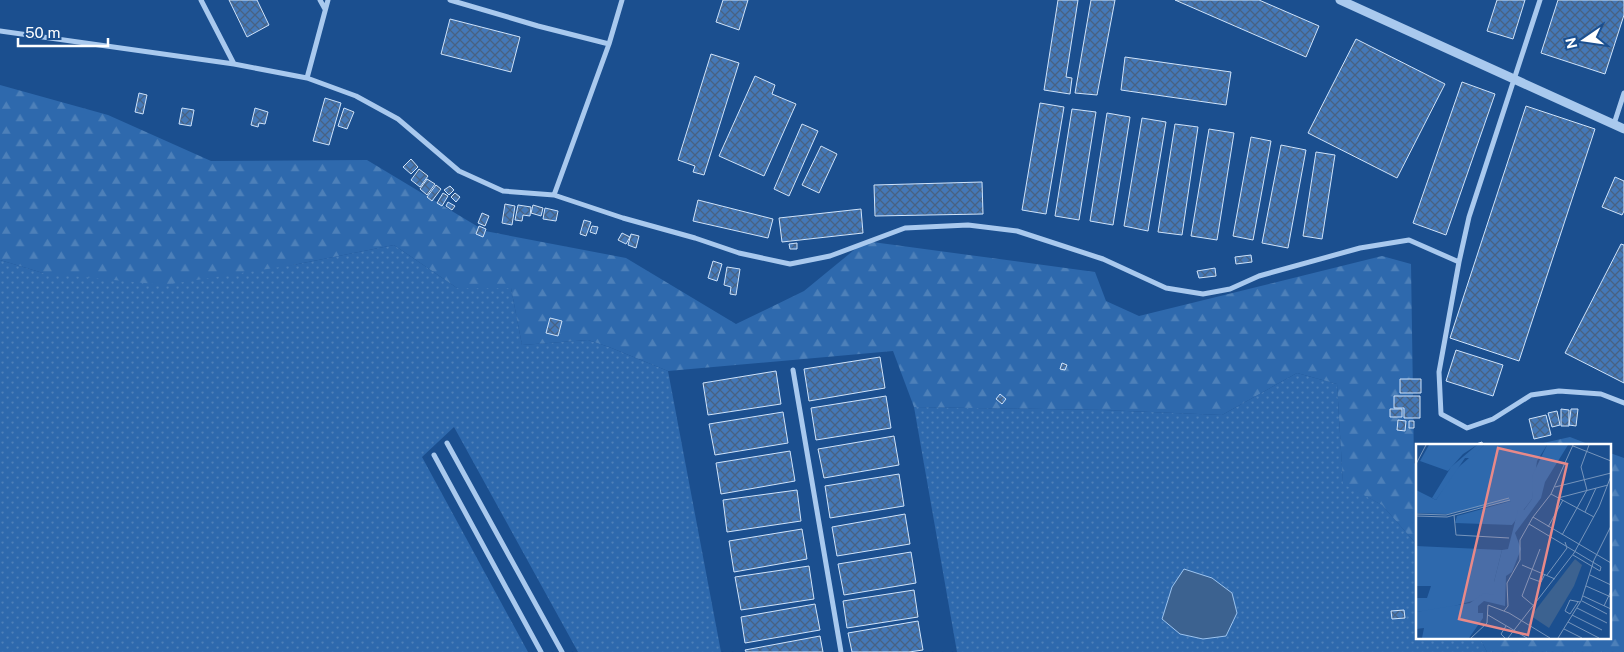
<svg xmlns="http://www.w3.org/2000/svg" width="1624" height="652" font-family="'Public Sans',sans-serif">
  <style>
    .green { fill: url(#green-dots); fill-rule: evenodd }
    .forest { fill: url(#forest-firs) }
    .water { fill: #3c6290; stroke: #9cc4f0 }
    .building { fill: url(#building-cross-hatch); stroke: #cfe3fa }
    .lines { fill: none; stroke-linecap: round; stroke-linejoin: round }
    .minor { stroke: #a9c9ee; stroke-width: 5 }
    .tertiary { stroke: #a9c9ee; stroke-width: 9 }
    .inset-road { fill: none; stroke: #7695bc; stroke-width: 1 }
    .view { fill: #e88989; fill-opacity: 0.15; stroke: #e88989; stroke-width: 2.5 }
    .inset-edge { fill: none; stroke: #fff; stroke-width: 2.5 }
  </style>
  <defs>
    <pattern id="green-dots" width="8" height="8" patternUnits="userSpaceOnUse" patternTransform="scale(1.25)"><rect width="8" height="8" fill="#2e69ad"/><path d="M2 2h.1M6 6h.1" fill="none" stroke="#4d80b9" stroke-width="1.8" stroke-linecap="round"/></pattern>
    <pattern id="forest-firs" width="22" height="20" patternUnits="userSpaceOnUse" patternTransform="scale(1.25)"><rect width="22" height="20" fill="#2e69ad"/><path d="M5 1l3.5 6h-7zM16 11l3.5 6h-7z" fill="#4d80b9"/></pattern>
    <pattern id="building-cross-hatch" width="8" height="8" patternUnits="userSpaceOnUse" patternTransform="scale(1.25)"><rect width="8" height="8" fill="#4478b7"/><path d="M0 0l8 8M0 8l8-8" fill="none" stroke="#486282"/></pattern>
  </defs>
  <rect width="100%" height="100%" fill="#1b4f8f"/>
  <path class="green" d="M 394,245 L 457,288 L 511,288 L 522,345 L 588,340 L 609,347 L 668,371 L 721,652 L 578,652 L 454,427 L 422,457 L 528,652 L 0,652 L 0,260 L 43,273 L 293,265 Z
    M 1297,373 L 1337,384 L 1343,483 L 1382,505 L 1418,546 L 1418,638 L 1480,638 L 1487,652 L 957,652 L 914,407 L 1103,410 L 1222,415 ZM 1212,578 L 1232,593 L 1237,613 Z"/>
  <path class="forest" d="M 0,85 L 108,115 L 211,161 L 367,160 L 485,231 L 626,258 L 736,324 L 804,291 L 865,241 L 1095,272 L 1106,301 L 1139,316 L 1382,256 L 1411,264 L 1414,463 L 1418,466 L 1418,546 L 1382,505 L 1343,484 L 1337,384 L 1297,373 L 1222,415 L 1103,410 L 914,407 L 893,351 L 668,371 L 609,347 L 588,340 L 522,345 L 511,288 L 457,288 L 394,245 L 293,265 L 164,285 L 43,273 L 0,260 Z
    M 1570,437 L 1593,446 L 1530,446 Z
    M 1610,453 L 1624,458 L 1624,652 L 1487,652 L 1480,638 L 1610,638 Z"/>
  <path class="water" d="M 1184,569 L 1212,578 L 1232,593 L 1237,613 L 1226,636 L 1203,639 L 1180,634 L 1162,619 L 1172,587 Z"/>
  <path class="building" d="M 229,0 L 257,0 L 269,25 L 247,37 Z
    M 723,0 L 748,0 L 739,30 L 716,22 Z
    M 1058,0 L 1078,0 L 1066,77 L 1072,78 L 1070,94 L 1044,90 Z
    M 1091,0 L 1115,0 L 1097,95 L 1075,93 Z
    M 1175,0 L 1259,0 L 1319,26 L 1306,57 Z
    M 1497,0 L 1525,0 L 1513,39 L 1487,31 Z
    M 1558,0 L 1624,0 L 1624,15 L 1605,74 L 1541,53 Z
    M 450,19 L 520,37 L 511,72 L 441,54 Z
    M 1356,39 L 1445,84 L 1397,178 L 1308,133 Z
    M 711,54 L 739,63 L 704,175 L 693,172 L 695,166 L 678,160 Z
    M 1125,57 L 1231,72 L 1226,105 L 1121,90 Z
    M 755,76 L 775,85 L 772,94 L 796,104 L 764,176 L 719,156 Z
    M 1462,82 L 1495,94 L 1446,235 L 1413,223 Z
    M 139,93 L 147,95 L 143,114 L 135,112 Z
    M 325,98 L 341,103 L 329,145 L 313,141 Z
    M 1040,103 L 1064,107 L 1046,214 L 1022,210 Z
    M 1526,106 L 1595,129 L 1519,361 L 1450,338 Z
    M 182,108 L 194,110 L 191,126 L 179,124 Z
    M 255,108 L 268,112 L 265,124 L 259,123 L 258,127 L 251,125 Z
    M 344,108 L 354,112 L 347,129 L 338,126 Z
    M 1072,109 L 1096,112 L 1079,220 L 1055,216 Z
    M 1107,113 L 1130,117 L 1113,225 L 1090,221 Z
    M 1142,118 L 1166,122 L 1148,231 L 1124,226 Z
    M 802,124 L 818,131 L 789,196 L 774,189 Z
    M 1175,124 L 1198,127 L 1182,235 L 1158,232 Z
    M 1209,129 L 1234,133 L 1217,240 L 1191,236 Z
    M 1251,137 L 1271,141 L 1253,240 L 1233,236 Z
    M 1281,145 L 1306,150 L 1288,248 L 1262,243 Z
    M 821,146 L 837,154 L 819,193 L 802,185 Z
    M 1316,152 L 1335,155 L 1322,239 L 1303,236 Z
    M 411,159 L 418,167 L 411,174 L 403,167 Z
    M 419,169 L 428,176 L 420,187 L 411,180 Z
    M 1615,177 L 1624,181 L 1624,211 L 1622,215 L 1602,207 Z
    M 427,179 L 435,184 L 427,195 L 420,189 Z
    M 982,182 L 983,214 L 875,216 L 874,185 Z
    M 436,185 L 441,189 L 432,201 L 427,197 Z
    M 450,186 L 454,190 L 449,195 L 444,190 Z
    M 443,193 L 448,196 L 442,206 L 437,203 Z
    M 455,193 L 460,197 L 456,202 L 451,197 Z
    M 698,200 L 773,219 L 768,238 L 693,221 Z
    M 448,202 L 455,206 L 452,210 L 446,206 Z
    M 505,204 L 515,206 L 512,225 L 502,223 Z
    M 518,205 L 531,207 L 530,216 L 523,215 L 522,221 L 515,220 Z
    M 533,205 L 543,208 L 541,216 L 531,213 Z
    M 545,208 L 558,211 L 556,221 L 543,219 Z
    M 861,209 L 863,233 L 782,242 L 779,218 Z
    M 482,213 L 489,216 L 485,226 L 478,223 Z
    M 584,220 L 591,222 L 586,236 L 580,234 Z
    M 479,226 L 486,229 L 483,237 L 476,234 Z
    M 592,226 L 598,227 L 596,234 L 590,232 Z
    M 622,233 L 630,237 L 626,244 L 618,240 Z
    M 631,234 L 639,236 L 636,248 L 628,245 Z
    M 797,243 L 797,249 L 790,249 L 789,244 Z
    M 1621,244 L 1624,245 L 1624,383 L 1565,353 Z
    M 1251,255 L 1252,262 L 1236,264 L 1235,257 Z
    M 713,261 L 722,264 L 717,281 L 708,278 Z
    M 727,267 L 740,269 L 736,295 L 730,294 L 731,287 L 724,285 Z
    M 1215,268 L 1216,276 L 1199,278 L 1197,271 Z
    M 550,318 L 562,321 L 558,336 L 546,333 Z
    M 1456,350 L 1503,365 L 1493,396 L 1446,381 Z
    M 880,357 L 885,388 L 809,401 L 804,369 Z
    M 1062,363 L 1067,365 L 1065,370 L 1060,369 Z
    M 776,371 L 781,404 L 708,415 L 703,383 Z
    M 1400,379 L 1421,379 L 1421,393 L 1400,393 Z
    M 1000,394 L 1006,399 L 1002,404 L 996,399 Z
    M 886,396 L 891,428 L 816,440 L 811,408 Z
    M 1394,396 L 1420,396 L 1420,418 L 1404,418 L 1404,408 L 1394,408 Z
    M 1390,409 L 1402,409 L 1402,417 L 1390,417 Z
    M 1561,409 L 1569,410 L 1569,426 L 1561,426 Z
    M 1571,409 L 1578,409 L 1576,426 L 1569,425 Z
    M 1557,411 L 1560,425 L 1552,427 L 1548,413 Z
    M 783,412 L 788,443 L 715,455 L 709,424 Z
    M 1546,415 L 1551,435 L 1534,439 L 1529,419 Z
    M 1398,420 L 1406,421 L 1405,431 L 1397,430 Z
    M 1409,421 L 1414,421 L 1414,428 L 1409,428 Z
    M 894,436 L 899,465 L 824,478 L 818,449 Z
    M 1482,442 L 1483,446 L 1470,446 Z
    M 790,451 L 795,481 L 721,494 L 716,463 Z
    M 899,474 L 904,506 L 830,518 L 825,486 Z
    M 797,490 L 801,521 L 727,532 L 723,500 Z
    M 905,514 L 910,544 L 837,556 L 832,527 Z
    M 802,529 L 807,559 L 734,572 L 729,541 Z
    M 911,552 L 916,583 L 844,595 L 838,564 Z
    M 809,566 L 814,599 L 741,610 L 735,577 Z
    M 914,590 L 918,617 L 847,628 L 843,601 Z
    M 815,604 L 820,630 L 745,643 L 741,617 Z
    M 1404,610 L 1405,618 L 1392,619 L 1391,611 Z
    M 918,621 L 923,650 L 909,652 L 852,652 L 848,633 Z
    M 820,636 L 823,652 L 746,652 L 745,650 Z"/>
  <g class="lines">
    <path class="minor" d="M 201,0 L 234,64
      M 320,0 L 325,9
      M 450,0 L 538,26 L 609,44
      M 1540,0 L 1469,217 L 1459,262 L 1439,372 L 1441,414 L 1467,428 L 1493,419 L 1531,395 L 1559,391 L 1601,394 L 1624,403
      M 0,31 L 234,64 L 307,78 L 356,96 L 398,119 L 459,171 L 503,191 L 554,195 L 609,44 L 622,0
      M 307,78 L 328,0
      M 1614,124 L 1624,93
      M 554,195 L 623,218 L 695,238 L 739,253 L 790,264 L 830,256 L 905,228 L 968,225 L 1017,231 L 1103,259 L 1166,288 L 1203,294 L 1230,289 L 1259,276 L 1360,248 L 1409,240 L 1459,262
      M 793,370 L 841,652
      M 447,443 L 562,652
      M 434,455 L 541,652"/>
    <path class="tertiary" d="M 1340,0 L 1624,129"/>
  </g>
  <g transform="translate(1416 444)">
    <rect width="195" height="195" fill="#1b4f8f"/>
    <path d="M 13,1 L 61,1 L 47,10 L 32,27 L 4,17 ZM 68,1 L 131,1 L 121,17 L 116,55 L 96,81 L 39,79 L 41,72 L 95,57 L 31,70 L 0,69 L 0,46 L 20,56 L 38,27 ZM 0,102 L 86,106 L 78,138 L 78,151 L 24,166 L 0,168 L 0,154 L 11,154 L 15,142 L 0,142 Z" fill="#2e69ad"/>
    <path d="M 61,1 L 68,1 L 55,14 L 49,14 L 20,56 L 16,54 L 35,23 ZM 131,1 L 152,1 L 129,38 L 125,54 L 99,89 L 105,105 L 96,128 L 90,132 L 89,162 L 68,157 L 62,162 L 62,169 L 67,169 L 67,174 L 53,194 L 6,194 L 8,184 L 0,185 L 0,168 L 54,159 L 68,149 L 78,151 L 78,138 L 86,106 L 92,105 L 102,66 L 108,66 L 116,55 L 117,30 Z" fill="#2e69ad"/>
    <path d="M 159,115 L 166,121 L 158,142 L 133,184 L 115,172 Z" fill="#3c6290"/>
    <path class="inset-road" d="M 157,1 L 135,50 L 117,73 L 195,119M 157,2 L 195,17M 0,20 L 10,1M 139,43 L 195,29M 135,50 L 178,73M 142,54 L 192,41M 169,68 L 180,44M 0,70 L 30,71 L 93,54M 38,71 L 40,91 L 93,94M 0,72 L 31,73 L 94,56M 113,80 L 185,123 L 184,127 L 157,111M 132,83 L 147,56M 146,91 L 171,46 L 165,23 L 173,1M 106,121 L 139,135M 131,131 L 151,104 L 149,98M 174,131 L 195,141M 114,134 L 125,138 L 129,130M 170,142 L 195,153M 167,152 L 195,165M 166,157 L 191,170M 162,158 L 154,170 L 149,167 L 154,156 L 164,158M 118,162 L 106,152 L 124,105M 188,162 L 195,147M 161,164 L 191,179M 88,167 L 92,162 L 91,139 L 104,116 L 104,96 L 117,73M 72,171 L 111,194M 156,171 L 186,186M 152,178 L 183,194M 148,185 L 166,194M 55,194 L 71,179 L 72,161 L 93,169 L 134,194M 89,194 L 85,190 L 90,182M 92,194 L 158,109 L 183,63 L 195,32M 142,194 L 165,157 L 178,116 L 195,82"/>
    <path class="view" d="M 82,4 L 151,20 L 112,191 L 43,175 Z"/>
    <rect width="195" height="195" class="inset-edge"/>
  </g>
  <g transform="translate(1584 40) rotate(257)" stroke="#1b4f8f" stroke-width="4" paint-order="stroke">
  <path d="M0-4L9 19L0 12L-9 19Z" fill="#ffffff"/>
  <text y="-8" font-size="14" font-weight="bold" text-anchor="middle" fill="#ffffff">N</text>
  </g>
  <path d="M18 38v8h90v-8" fill="none" stroke="#ffffff" stroke-width="2.5"/>
  <text x="25" y="38" font-size="15" fill="#ffffff" stroke="#1b4f8f" stroke-width="4" paint-order="stroke">50 m</text>
</svg>
